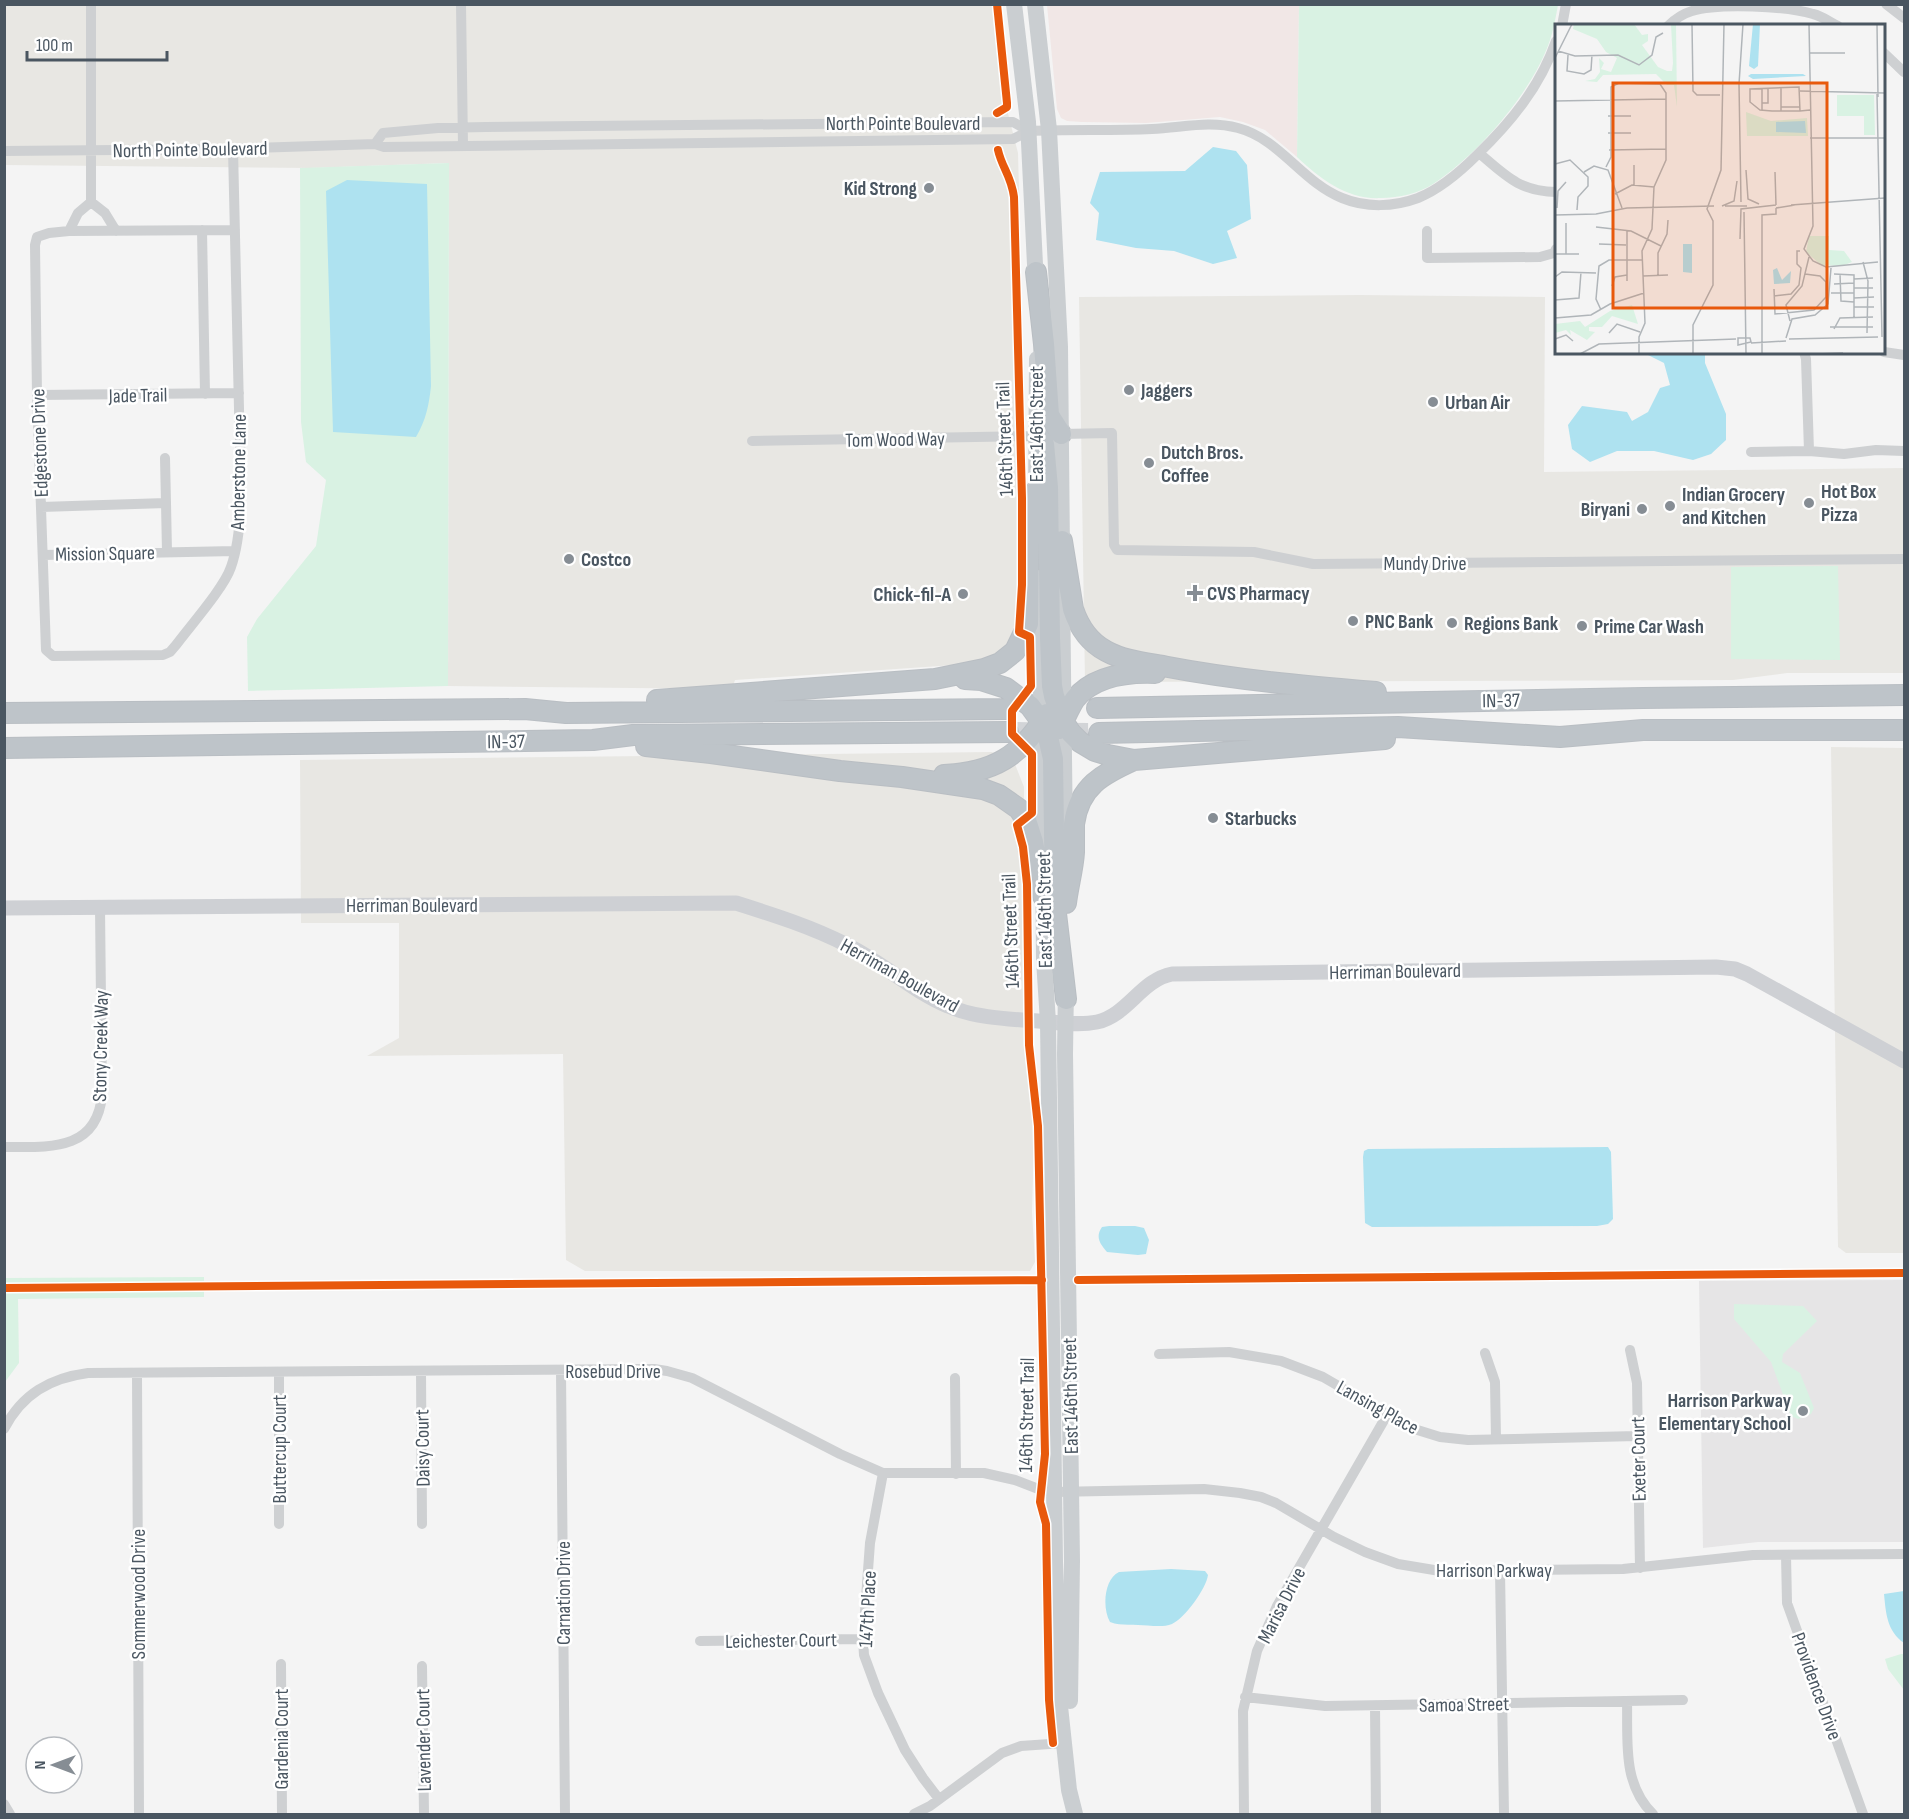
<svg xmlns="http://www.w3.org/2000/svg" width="1909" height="1819" font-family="'Sofia Sans Condensed',sans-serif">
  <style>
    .commercial { fill: #e8e7e3 }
    .education { fill: #e6e5e6 }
    .medical { fill: #f1e7e6 }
    .green { fill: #d9f2e3 }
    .water { fill: #aee2f0 }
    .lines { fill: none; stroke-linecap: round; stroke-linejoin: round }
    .highway-tunnel { stroke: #d2d4d7; stroke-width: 20; stroke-dasharray: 20 10; stroke-linecap: butt }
    .highway-casing { stroke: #b9bec3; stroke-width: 22 }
    .street { stroke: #ced0d2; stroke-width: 10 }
    .secondary { stroke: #ced0d4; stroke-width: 15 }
    .primary { stroke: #caced1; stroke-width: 16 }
    .highway { stroke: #bec4c9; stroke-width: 20 }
    .cycleway-casing { stroke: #fff; stroke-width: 11 }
    .cycleway { stroke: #e8590c; stroke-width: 8 }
    .poi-dot { fill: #868d94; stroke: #fff; stroke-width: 2 }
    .labels { text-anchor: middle; stroke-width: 5; stroke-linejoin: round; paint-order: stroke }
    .street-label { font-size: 20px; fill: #4a5661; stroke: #fff }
    .poi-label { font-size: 20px; font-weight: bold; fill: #4a5661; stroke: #fff; text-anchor: start }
    .inset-road { fill: none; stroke: #b0b5b9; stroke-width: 1.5 }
    .view { fill: #e8590c; fill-opacity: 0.15; stroke: #e8590c; stroke-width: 3 }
    .inset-edge { fill: none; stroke: #4a5661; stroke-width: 3 }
  </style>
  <rect width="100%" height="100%" fill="#f4f4f4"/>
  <path class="commercial" d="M 5,5 L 992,5 L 1000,82 L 1018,153 L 1026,444 L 1025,608 L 1014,641 L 987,660 L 969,664 L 735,680 L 732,689 L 448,686 L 449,163 L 310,168 L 5,165 Z
    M 1360,295 L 1545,297 L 1544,472 L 1904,468 L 1904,673 L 1787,673 L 1733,680 L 1085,682 L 1079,297 Z
    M 1831,747 L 1904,748 L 1904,1253 L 1846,1253 L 1838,1247 Z
    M 991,752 L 1003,754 L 1013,759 L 1024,787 L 1025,1059 L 1030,1080 L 1034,1143 L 1032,1212 L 1035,1262 L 1030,1271 L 585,1271 L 566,1260 L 563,1054 L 367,1056 L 399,1038 L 399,923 L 301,923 L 300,760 Z"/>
  <path class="education" d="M 1904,1280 L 1904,1542 L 1758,1542 L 1703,1548 L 1699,1281 Z"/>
  <path class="medical" d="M 1047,5 L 1299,5 L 1297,157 L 1265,130 L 1243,122 L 1220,117 L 1146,123 L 1082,122 L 1067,121 L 1061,118 L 1057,109 Z"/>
  <path class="green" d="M 1299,5 L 1299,4 L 1558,5 C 1555,21 1552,38 1545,53 C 1526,98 1475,157 1433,184 C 1419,193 1399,198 1381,198 C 1348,200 1320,179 1297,157 Z
    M 449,163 L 448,686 L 248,691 L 247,637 L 257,619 L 316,546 L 326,480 L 306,462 L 301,422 L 300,168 Z
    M 1838,566 L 1840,660 L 1731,659 L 1731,567 Z
    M 204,1277 L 204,1297 L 18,1299 L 19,1363 L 5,1382 L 5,1278 Z
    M 1734,1304 L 1803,1306 L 1817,1321 L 1783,1354 L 1782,1362 L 1800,1373 L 1814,1408 L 1811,1414 L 1798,1419 L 1791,1416 L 1771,1362 L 1734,1319 Z
    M 1901,1654 L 1904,1654 L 1904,1690 L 1888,1669 L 1885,1659 Z"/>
  <path class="water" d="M 1213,147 L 1236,151 L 1247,165 L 1251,219 L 1227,231 L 1237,258 L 1213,264 L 1174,251 L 1136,248 L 1096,240 L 1099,213 L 1090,203 L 1100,172 L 1185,171 Z
    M 347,180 L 427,184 L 431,386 C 429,405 426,420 416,437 L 333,432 L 326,191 Z
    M 1644,353 L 1705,353 L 1705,363 L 1726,414 L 1726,440 L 1711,454 L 1693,460 L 1654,451 L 1617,451 L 1590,462 L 1572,449 L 1568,425 L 1582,406 L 1627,412 L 1632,421 L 1648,412 L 1660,388 L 1670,385 L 1664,363 Z
    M 1608,1147 L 1611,1152 L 1613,1219 L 1608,1224 L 1597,1226 L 1372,1227 L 1365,1223 L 1363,1157 L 1364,1151 L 1368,1149 Z
    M 1109,1226 L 1135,1226 L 1144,1228 L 1149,1240 L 1146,1254 L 1138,1255 L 1107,1252 C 1100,1244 1095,1237 1102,1227 Z
    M 1171,1569 L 1205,1571 L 1208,1575 C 1206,1589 1185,1618 1172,1624 C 1162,1628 1148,1625 1138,1625 C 1128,1624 1119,1626 1110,1622 C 1102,1608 1104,1579 1119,1572 Z
    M 1904,1591 L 1904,1643 C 1887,1631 1886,1614 1884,1594 Z"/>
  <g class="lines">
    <path class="highway-tunnel" d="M 1008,732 L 1099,733"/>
    <defs>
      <path id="highway" d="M 1036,272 L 1044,344 L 1049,415 L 1061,434
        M 1038,436 L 1044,444 L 1048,488 L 1050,638 L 1052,686 L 1054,696 L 1063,721 L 1071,733 L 1080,742 L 1095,751 L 1108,755 L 1134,760 L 1385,739
        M 1062,541 L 1073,609 C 1079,627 1089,642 1106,651 C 1124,661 1147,663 1168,667 C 1236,680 1306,686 1376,692
        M 965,679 L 981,680 L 1006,688 L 1030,706 L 1046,728 L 1053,759 L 1055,905 L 1066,999
        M 657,700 L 935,679 L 984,669 L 1000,663 L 1015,651 L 1028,624 L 1029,511 L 1036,491
        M 1097,708 L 1643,698 L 1904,695
        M 4,713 L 525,709 L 566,713 L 1007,709
        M 1059,729 C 1065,719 1069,708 1075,699 C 1094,676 1128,672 1155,673
        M 1099,733 L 1398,727 L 1560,737 L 1643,730 L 1904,730
        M 646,746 L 711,753 L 840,771 L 902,777 L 983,789 L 999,795 L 1019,809 L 1026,820 L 1033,842 L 1043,896
        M 4,748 L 593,740 L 633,735 L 1008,732
        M 944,775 C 993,773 1021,756 1047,714
        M 1066,903 C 1068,886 1073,869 1074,852 C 1074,843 1074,833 1074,824 C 1079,786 1103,774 1134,760"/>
    </defs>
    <use href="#highway" class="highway-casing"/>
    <path class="street" d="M 91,4 L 91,202
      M 461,4 L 463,146
      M 1886,4 L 1904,18
      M 1562,26 L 1566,4
      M 1668,26 C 1675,19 1682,14 1692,11 C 1718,3 1787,6 1813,14 C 1822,16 1830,22 1838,26
      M 1884,53 L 1904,72
      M 375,144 L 383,133 L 438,128 L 486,127 L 1013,122 L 1029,131
      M 233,149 C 235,236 237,322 239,409 C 240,454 246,525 231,567 C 224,588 190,626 176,645 L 170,652 L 163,655 L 53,656 L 46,650 L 37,395 L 35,245 L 37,237 L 49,233 L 69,231 L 235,230
      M 4,151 L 228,149 L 375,144 L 384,147 L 1013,139 L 1029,131 C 1070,129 1111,131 1152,129 C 1181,128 1209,120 1238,128 C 1280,139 1302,182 1342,198 C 1366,208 1394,207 1418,198 C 1440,189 1460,172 1477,155 C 1511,122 1540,87 1556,41
      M 1479,153 C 1506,176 1519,191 1556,192
      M 91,202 L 105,213 L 116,231
      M 202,230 L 205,394
      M 69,231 L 78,213 L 91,202
      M 1427,231 L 1427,258 L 1540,257 L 1554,253 L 1556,249
      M 1804,352 L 1806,359 L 1809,451
      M 1884,352 L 1904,355
      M 37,395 L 239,393
      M 1061,434 L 1112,433 L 1114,545 L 1117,550 L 1254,552 L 1313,564 L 1904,559
      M 752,441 L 1038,436
      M 1751,452 L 1809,451 L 1844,454 L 1876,450 L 1904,451
      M 165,458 L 166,503
      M 41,507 L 166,503 L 167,552
      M 43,555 L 235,551
      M 4,1147 C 48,1147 97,1152 102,1095 L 100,907
      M 1630,1350 L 1637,1383 L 1640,1568
      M 1485,1353 L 1495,1382 L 1496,1439
      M 1159,1354 L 1229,1352 L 1281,1361 L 1323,1377 L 1411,1428 L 1440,1437 L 1468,1440 L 1637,1436
      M 421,1371 L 422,1524
      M 561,1371 L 565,1814
      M 279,1373 L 279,1524
      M 137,1374 L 139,1814
      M 955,1378 L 956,1474
      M 4,1429 C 22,1394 50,1378 88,1373 L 654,1369 L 667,1371 L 692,1378 L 840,1454 L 883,1473 L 984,1473 L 1015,1480 L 1041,1490 L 1054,1492 L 1204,1489 L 1240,1493 L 1261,1497 L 1276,1503 L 1334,1537 L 1365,1552 L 1398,1564 L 1440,1571 L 1623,1569 L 1753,1555 L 1904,1554
      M 883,1473 L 870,1543 L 863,1639 L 864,1655 L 878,1693 L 905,1750 L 923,1778 L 939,1799
      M 1786,1555 L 1787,1603 L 1863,1814
      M 1500,1571 L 1504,1814
      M 700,1641 L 863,1639
      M 281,1664 L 282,1814
      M 422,1666 L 424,1814
      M 1245,1697 L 1325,1706 L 1683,1700
      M 1627,1701 C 1628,1741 1622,1784 1653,1814
      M 1375,1706 L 1376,1814
      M 4,1804 L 10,1814
      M 914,1814 L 930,1806 L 1002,1753 L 1021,1746 L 1064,1743
      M 1244,1814 L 1243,1711 L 1257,1651 L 1277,1606 L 1387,1415"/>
    <path class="secondary" d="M 4,908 L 736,903 C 774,915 812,927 847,945 C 882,962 912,991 948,1006 C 975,1018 1008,1019 1038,1021 C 1056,1022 1078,1026 1097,1022 C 1128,1015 1141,980 1172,974 L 1716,967 L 1735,969 L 1747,974 L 1904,1061"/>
    <path class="primary" d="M 1014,4 L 1028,122 L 1036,285
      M 1035,4 L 1049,130 L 1060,347 L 1062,552
      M 1036,504 L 1037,359
      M 1037,578 L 1042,722 L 1044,960 L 1048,1022 L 1055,1561 L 1059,1697 L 1069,1790 L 1075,1814
      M 1062,584 L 1065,843
      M 1066,986 L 1065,1054 L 1072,1561 L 1070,1701"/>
    <use href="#highway" class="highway"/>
    <defs>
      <path id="cycleway" d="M 997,113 L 1007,107 L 1007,103 L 997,4
        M 998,150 C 1002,168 1011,175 1014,197 L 1022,498 L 1022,585 L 1019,632 L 1030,637 L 1031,686 L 1012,711 L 1012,734 L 1032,754 L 1032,813 L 1017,825 L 1023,847 L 1027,884 L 1029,1045 L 1038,1126 L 1045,1454 L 1040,1502 L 1046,1524 L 1049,1700 L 1053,1743
        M 1078,1280 L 1904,1273
        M 4,1288 L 1042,1280"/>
    </defs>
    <use href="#cycleway" class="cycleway-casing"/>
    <use href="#cycleway" class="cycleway"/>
  </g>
  <g class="poi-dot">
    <circle cx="929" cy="188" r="6"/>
    <circle cx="1129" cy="390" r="6"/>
    <circle cx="1433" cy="402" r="6"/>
    <circle cx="1149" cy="463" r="6"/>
    <circle cx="1809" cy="503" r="6"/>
    <circle cx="1670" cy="506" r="6"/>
    <circle cx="1642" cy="509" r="6"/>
    <circle cx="569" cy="559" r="6"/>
    <path d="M1192 584h6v6h6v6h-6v6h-6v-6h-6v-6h6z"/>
    <circle cx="963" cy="594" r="6"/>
    <circle cx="1353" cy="621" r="6"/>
    <circle cx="1452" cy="623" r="6"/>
    <circle cx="1582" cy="626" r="6"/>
    <circle cx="1213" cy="818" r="6"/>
    <circle cx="1803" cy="1411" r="6"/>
  </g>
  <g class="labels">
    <g class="street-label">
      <text x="903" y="130">North Pointe Boulevard</text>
      <text transform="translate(190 149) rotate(-1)" y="7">North Pointe Boulevard</text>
      <text transform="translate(138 395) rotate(-1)" y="7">Jade Trail</text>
      <text transform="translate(1036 424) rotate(-90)" y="7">East 146th Street</text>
      <text transform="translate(895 439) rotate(-1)" y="7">Tom Wood Way</text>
      <text transform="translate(1004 439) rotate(-92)" y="7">146th Street Trail</text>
      <text transform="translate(39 443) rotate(-92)" y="7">Edgestone Drive</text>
      <text transform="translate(238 472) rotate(-89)" y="7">Amberstone Lane</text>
      <text transform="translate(105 553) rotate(-1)" y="7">Mission Square</text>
      <text x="1425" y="570">Mundy Drive</text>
      <text transform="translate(1501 700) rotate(-1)" y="7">IN-37</text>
      <text transform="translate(506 741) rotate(-1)" y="7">IN-37</text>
      <text x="412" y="912">Herriman Boulevard</text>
      <text transform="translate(1044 910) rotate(-91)" y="7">East 146th Street</text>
      <text transform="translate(1010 931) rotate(-92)" y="7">146th Street Trail</text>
      <text transform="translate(1395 971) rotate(-1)" y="7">Herriman Boulevard</text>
      <text transform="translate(900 975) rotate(29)" y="7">Herriman Boulevard</text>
      <text transform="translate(100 1046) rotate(-89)" y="7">Stony Creek Way</text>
      <text x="613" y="1378">Rosebud Drive</text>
      <text transform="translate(1070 1396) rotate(-91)" y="7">East 146th Street</text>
      <text transform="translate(1378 1407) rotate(29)" y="7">Lansing Place</text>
      <text transform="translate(1026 1415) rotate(-89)" y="7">146th Street Trail</text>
      <text transform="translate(422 1448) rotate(-91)" y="7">Daisy Court</text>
      <text transform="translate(279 1449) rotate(-90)" y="7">Buttercup Court</text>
      <text transform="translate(1638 1459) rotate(-91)" y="7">Exeter Court</text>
      <text x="1494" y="1577">Harrison Parkway</text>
      <text transform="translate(563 1593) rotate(-90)" y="7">Carnation Drive</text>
      <text transform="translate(138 1594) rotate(-90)" y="7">Sommerwood Drive</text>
      <text transform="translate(1281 1605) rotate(-63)" y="7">Marisa Drive</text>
      <text transform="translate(867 1609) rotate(-87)" y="7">147th Place</text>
      <text transform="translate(781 1640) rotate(-1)" y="7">Leichester Court</text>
      <text transform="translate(1817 1686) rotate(70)" y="7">Providence Drive</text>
      <text transform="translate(1464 1704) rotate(-1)" y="7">Samoa Street</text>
      <text transform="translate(281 1739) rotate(-90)" y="7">Gardenia Court</text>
      <text transform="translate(423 1740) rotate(-91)" y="7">Lavender Court</text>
    </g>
    <g class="poi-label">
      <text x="917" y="195" text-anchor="end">Kid Strong</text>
      <text x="1141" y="397">Jaggers</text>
      <text x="1445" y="409">Urban Air</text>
      <text x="1161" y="459">Dutch Bros.<tspan x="1161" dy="23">Coffee</tspan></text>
      <text x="1821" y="498">Hot Box<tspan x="1821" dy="23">Pizza</tspan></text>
      <text x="1682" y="501">Indian Grocery<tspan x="1682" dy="23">and Kitchen</tspan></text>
      <text x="1630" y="516" text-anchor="end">Biryani</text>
      <text x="581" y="566">Costco</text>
      <text x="1207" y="600">CVS Pharmacy</text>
      <text x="951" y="601" text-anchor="end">Chick-fil-A</text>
      <text x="1365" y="628">PNC Bank</text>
      <text x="1464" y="630">Regions Bank</text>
      <text x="1594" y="633">Prime Car Wash</text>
      <text x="1225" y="825">Starbucks</text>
      <text x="1791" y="1407" text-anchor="end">Harrison Parkway<tspan x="1791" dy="23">Elementary School</tspan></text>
    </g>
  </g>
  <g transform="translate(1555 24)">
    <rect width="330" height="330" fill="#f4f4f4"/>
    <path d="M 19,0 L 79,0 L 87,11 L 93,10 L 93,17 L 87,21 L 103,43 L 112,47 L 117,47 L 118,39 L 116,0 L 121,0 L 122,83 L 119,61 L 112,61 L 101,50 L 48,51 L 42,58 L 30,57 L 40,55 L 45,48 L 44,34 L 49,39 L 46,45 L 56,48 L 62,34 L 51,28 L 42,15 L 18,5 ZM 282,71 L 319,71 L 320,111 L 309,111 L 309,92 L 282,92 ZM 191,88 L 216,97 L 252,94 L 253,112 L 192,112 ZM 254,212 L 274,212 L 274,226 L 289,227 L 297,238 L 287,242 L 266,241 L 251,228 ZM 77,281 L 83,300 L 57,292 L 47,303 L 34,303 L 34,307 L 40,308 L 32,316 L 15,306 L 16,311 L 11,306 L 0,309 L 0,300 L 25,297 L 30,303 L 55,287 Z" fill="#d9f2e3"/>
    <path d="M 198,0 L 205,0 L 203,42 L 199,45 L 194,42 ZM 196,50 L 248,50 L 251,52 L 198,55 L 193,52 ZM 250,97 L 251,109 L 221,108 L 221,98 ZM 128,220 L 137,220 L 137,249 L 128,248 ZM 222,244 L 227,256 L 236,247 L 235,259 L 219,260 L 218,246 Z" fill="#aee2f0"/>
    <path class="inset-road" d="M 137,0 L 138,67 L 142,71 L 165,71M 254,0 L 258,202 L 249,225 L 258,237 L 271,243 L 323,238M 322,0 L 323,73M 3,27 L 20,32 L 63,31 L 84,41 L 97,31 L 101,13 L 108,9M 254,29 L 290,29M 13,31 L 12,47 L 29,50 L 36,46 L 37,31M 0,34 L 17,0M 226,63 L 226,87M 207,64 L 207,87M 245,67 L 330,69M 322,70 L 327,313M 0,77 L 111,75M 207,79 L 213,79 L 213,64M 226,83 L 245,83M 245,87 L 244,63 L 195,65 L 195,78 L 205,86 L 217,87 L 245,87 L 255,86M 53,92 L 76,92M 53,109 L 76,109M 255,114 L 330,114M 54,126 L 111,125M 0,140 L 15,136 L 33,153 L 33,162 L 23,173 L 22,186M 79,141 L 79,161M 51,143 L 56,133 L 56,63 L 64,59 L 105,60 L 111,69 L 111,136 L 99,163 L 97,205 L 87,227 L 90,299 L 84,313 L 84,330M 191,146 L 193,175 L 204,180M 29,148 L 39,142 L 53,146 L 67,184M 220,148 L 221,181M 60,170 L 77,161 L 99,163M 186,178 L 184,60 L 188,0M 236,181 L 330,174M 167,182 L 179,177 L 182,157M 170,182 L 192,182M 2,184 L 3,167 L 11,158M 221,184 L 240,181M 189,188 L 191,330M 0,191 L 41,190 L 72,184 L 159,182M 11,199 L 11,230M 41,203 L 76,207 L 106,222M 185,215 L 186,185 L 221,181M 44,220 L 71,221M 0,230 L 24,230M 308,238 L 313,257 L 312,309M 279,250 L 299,251 L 299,293M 285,250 L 286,277 L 299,278M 88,252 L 113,251M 103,252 L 103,229 L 112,210 L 113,196M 0,253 L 7,248 L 41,249M 299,255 L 318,254M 72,257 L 72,206M 279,260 L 299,259M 57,262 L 60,253 L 72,251M 299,264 L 318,264M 219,265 L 220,290 L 259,286 L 271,273 L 271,258 L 265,252 L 250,250M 276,269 L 299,269M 219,272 L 236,270 L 244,261 L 246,244 L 242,240 L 242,227 L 245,227M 299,274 L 319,273M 0,276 L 24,274 L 26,248M 299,283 L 319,283M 46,286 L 41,275 L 44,242 L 54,236 L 87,236M 0,294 L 36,291 L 55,280 L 89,269M 235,297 L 231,281 L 247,262 L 254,233M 275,303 L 318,303M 279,305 L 285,294 L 318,293M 54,309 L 62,300 L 85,308M 183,314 L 195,314 L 196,318 L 183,321 ZM 231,314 L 237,295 L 260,291 L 273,280 L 276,244M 0,315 L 11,311 L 18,317M 234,315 L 323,313M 196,319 L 231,317M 25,330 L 44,320 L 181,315M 138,330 L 138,301 L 158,261 L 158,197 L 152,185 L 166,146 L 169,0M 207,330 L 207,191 L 221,190 L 221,184M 261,330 L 288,329"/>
    <path class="view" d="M 58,59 L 272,59 L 272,284 L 58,284 Z"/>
    <rect width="330" height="330" class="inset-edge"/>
  </g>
  <rect width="1909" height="1819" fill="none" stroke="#4a5661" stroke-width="12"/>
  <g transform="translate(54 1765) rotate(270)"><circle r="28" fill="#ffffff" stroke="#b7bbc0" stroke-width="1.5"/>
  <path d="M0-4.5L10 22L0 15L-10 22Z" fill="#868d94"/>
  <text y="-9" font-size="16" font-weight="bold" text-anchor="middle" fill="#4a5661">N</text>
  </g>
  <path d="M27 51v9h140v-9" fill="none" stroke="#4a5661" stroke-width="3"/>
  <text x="36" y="51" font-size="18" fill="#4a5661" stroke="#ffffff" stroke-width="4.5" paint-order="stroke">100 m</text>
</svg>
